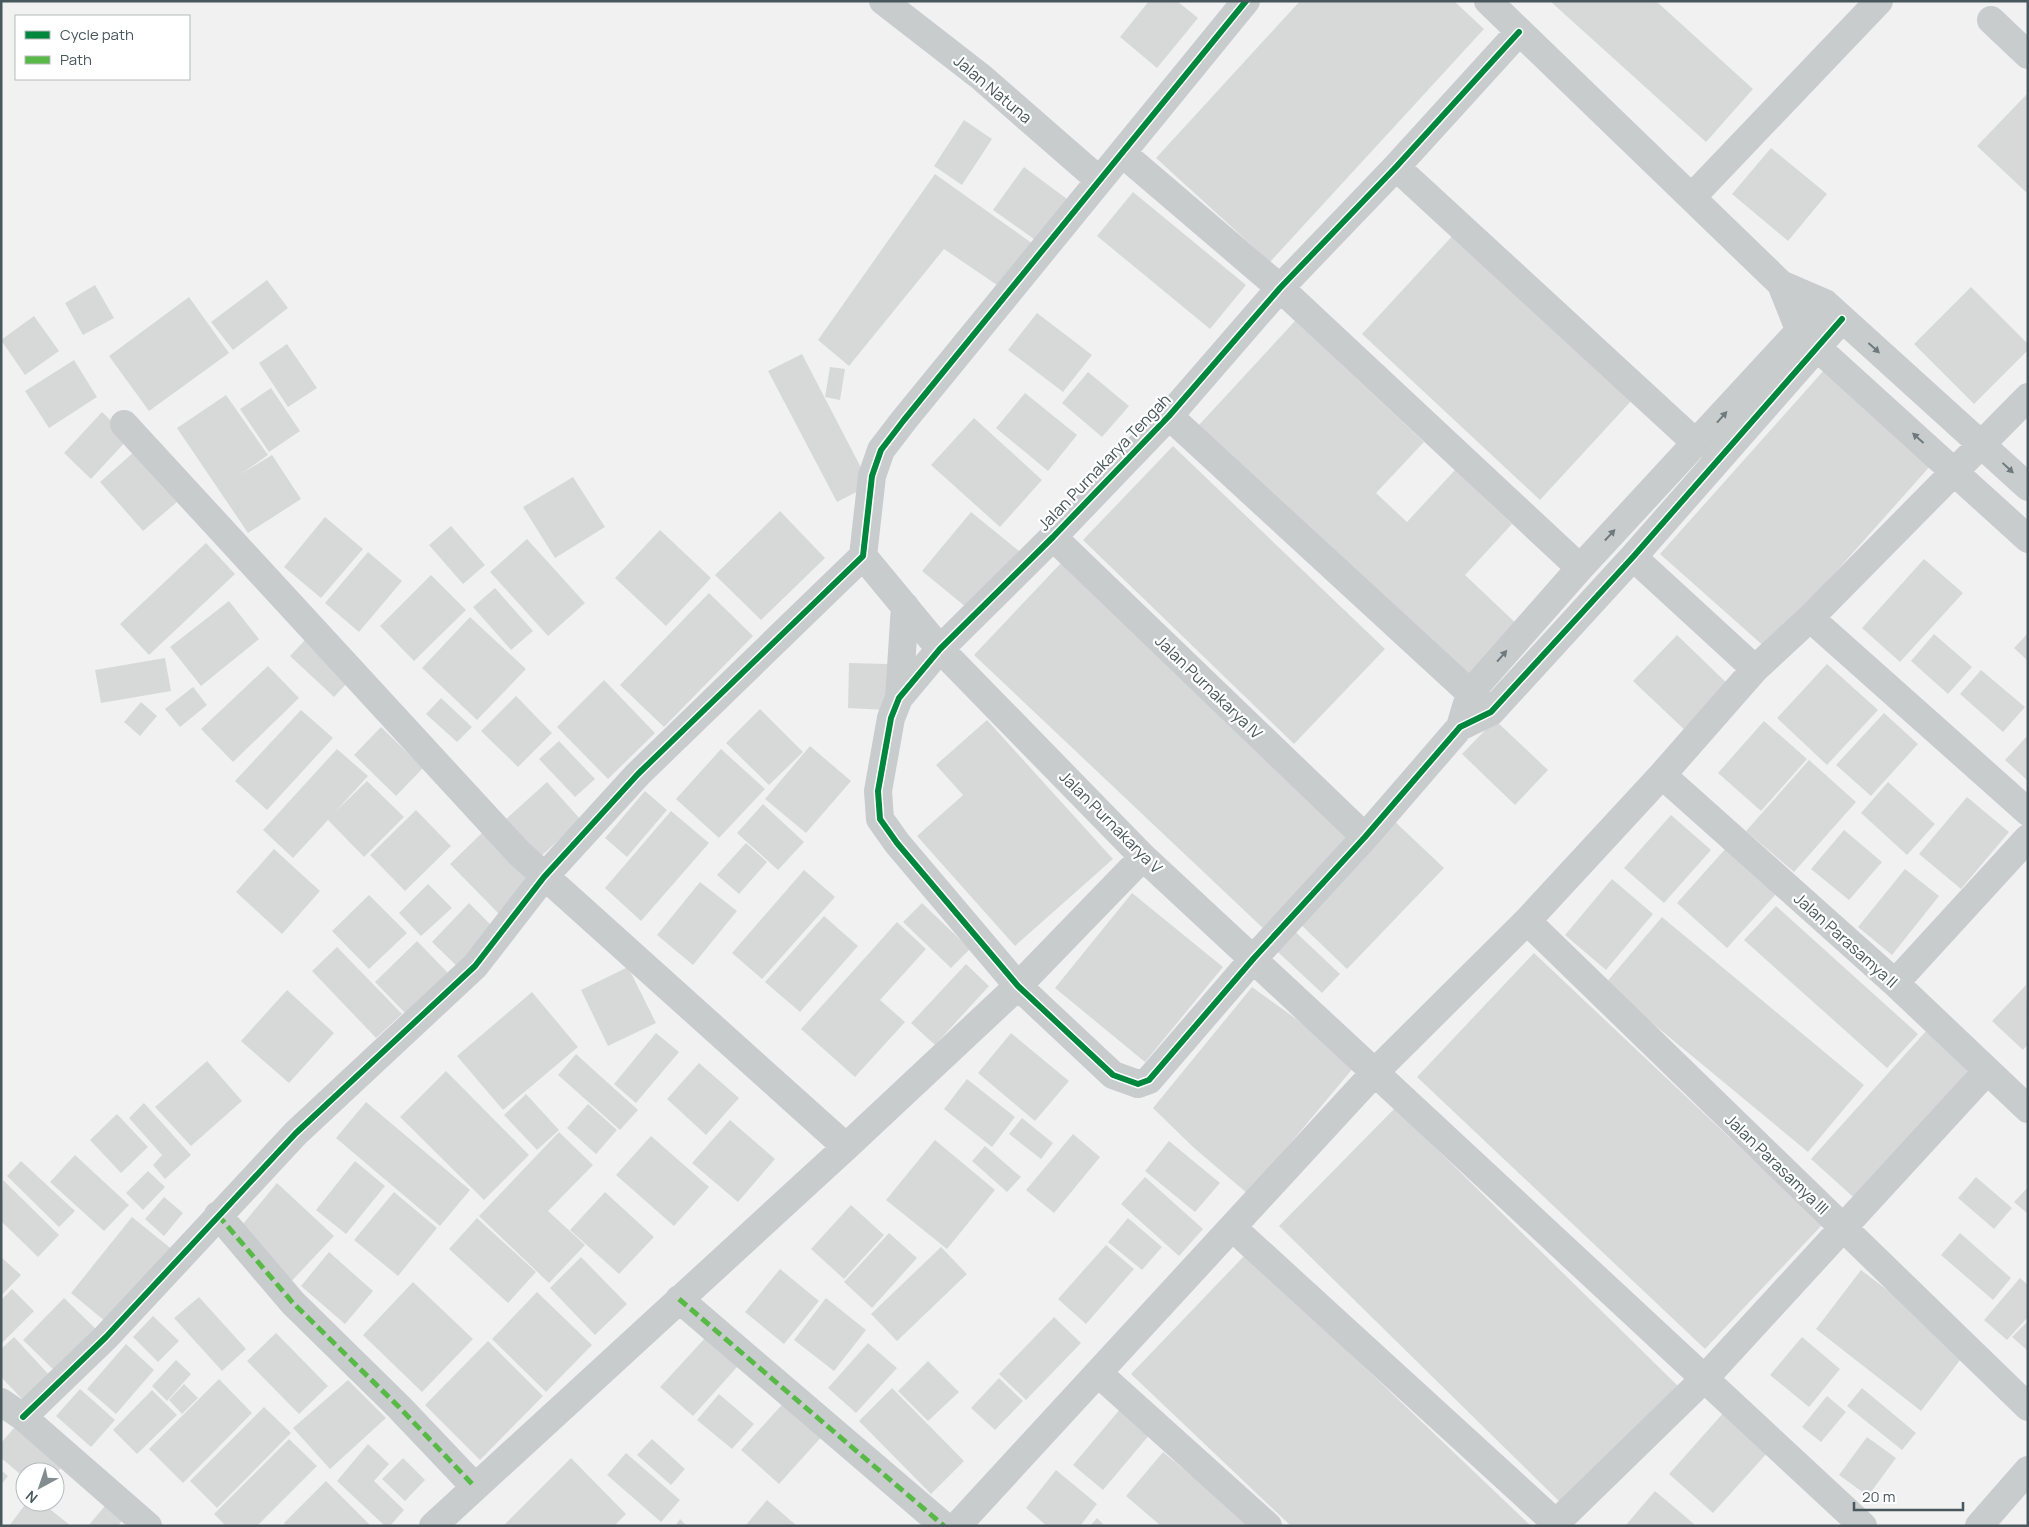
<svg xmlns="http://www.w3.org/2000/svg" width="2029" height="1527" font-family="Manrope,sans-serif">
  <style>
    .building { fill: #d7d9d9 }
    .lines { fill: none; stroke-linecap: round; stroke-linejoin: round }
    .street { stroke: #c8cccd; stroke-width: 28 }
    .quiet { stroke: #58b947; stroke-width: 5; stroke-dasharray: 10 5; stroke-linecap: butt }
    .cycleway-casing { stroke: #fff; stroke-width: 9 }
    .cycleway { stroke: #00873e; stroke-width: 6 }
    .oneway { fill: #6e7a7e }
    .labels { text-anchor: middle; stroke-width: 4.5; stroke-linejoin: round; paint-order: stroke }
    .street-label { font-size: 16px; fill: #48575c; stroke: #fff }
  </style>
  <rect width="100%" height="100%" fill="#f1f1f1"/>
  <path class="building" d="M 1149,1 L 1177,1 L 1198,18 L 1157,68 L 1120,37 Z
    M 1300,1 L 1454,1 L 1484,29 L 1270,262 L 1156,158 Z
    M 1550,1 L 1656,1 L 1753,89 L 1706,142 Z
    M 2028,93 L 2028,194 L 1977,146 Z
    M 964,120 L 992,139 L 962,185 L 934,166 Z
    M 1771,148 L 1827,194 L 1788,241 L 1732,194 Z
    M 1024,167 L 1071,202 L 1041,244 L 993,210 Z
    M 935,174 L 1033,244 L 1000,287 L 944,249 L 849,366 L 818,340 Z
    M 1133,192 L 1246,285 L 1210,329 L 1097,236 Z
    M 1455,233 L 1633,399 L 1540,500 L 1362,334 Z
    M 267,280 L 288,308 L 233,350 L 211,322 Z
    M 95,285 L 114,318 L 83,335 L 65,303 Z
    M 1971,287 L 2028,344 L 2028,350 L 1974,404 L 1914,344 Z
    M 189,297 L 229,353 L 149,411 L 109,356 Z
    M 1037,313 L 1092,355 L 1063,392 L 1008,350 Z
    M 34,316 L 59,351 L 25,375 L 1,340 Z
    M 1295,321 L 1424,442 L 1376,493 L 1407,522 L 1455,470 L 1512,524 L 1465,575 L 1522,629 L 1473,681 L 1198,426 Z
    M 287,344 L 317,388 L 288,407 L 259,363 Z
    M 802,354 L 870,485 L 837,502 L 768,371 Z
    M 74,360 L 97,397 L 49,428 L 25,391 Z
    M 830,367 L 845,369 L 840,400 L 825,397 Z
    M 1825,369 L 1932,464 L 1767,649 L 1660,554 Z
    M 1088,372 L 1129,406 L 1102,437 L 1062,403 Z
    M 271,388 L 300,431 L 269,452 L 240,409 Z
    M 1025,393 L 1077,435 L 1048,471 L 996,428 Z
    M 226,395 L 268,455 L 241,474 L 272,455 L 301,499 L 248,533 L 177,428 Z
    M 102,412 L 129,438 L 91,479 L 64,453 Z
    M 974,418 L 1042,480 L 1000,527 L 931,465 Z
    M 1173,446 L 1385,649 L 1294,744 L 1083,540 Z
    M 134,452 L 177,502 L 143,531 L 100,482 Z
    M 573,477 L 605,527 L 555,558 L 523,507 Z
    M 780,511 L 825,558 L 761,620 L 715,575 Z
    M 971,512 L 1024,555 L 972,612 L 922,571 Z
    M 325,517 L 363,549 L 321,598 L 284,567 Z
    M 451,526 L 485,565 L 463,584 L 429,545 Z
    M 660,530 L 711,578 L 666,626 L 615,578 Z
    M 527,539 L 585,603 L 548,636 L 490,572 Z
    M 206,543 L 235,574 L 149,655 L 120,624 Z
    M 368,552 L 402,581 L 359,632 L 325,603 Z
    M 1924,559 L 1963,593 L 1900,662 L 1862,628 Z
    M 1062,562 L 1354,838 L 1266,931 L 974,655 Z
    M 431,575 L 466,610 L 414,661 L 380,626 Z
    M 495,588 L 533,631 L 511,650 L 473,607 Z
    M 709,593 L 753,636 L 664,727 L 620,685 Z
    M 229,601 L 259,639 L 201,686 L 170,647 Z
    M 470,617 L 526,669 L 477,720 L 422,668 Z
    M 2028,633 L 2028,661 L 2014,648 Z
    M 1934,634 L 1972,667 L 1948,694 L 1911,661 Z
    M 1677,635 L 1733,689 L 1689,734 L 1633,681 Z
    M 305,640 L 349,681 L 334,697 L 290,656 Z
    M 165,658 L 171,691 L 101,703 L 95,670 Z
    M 849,663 L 888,664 L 886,710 L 848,708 Z
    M 1827,664 L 1878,710 L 1827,765 L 1777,718 Z
    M 268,666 L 299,698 L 233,762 L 201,729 Z
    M 1981,670 L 2025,707 L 2003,732 L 1960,694 Z
    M 604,680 L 655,733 L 608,779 L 557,727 Z
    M 193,687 L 207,705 L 180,727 L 165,709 Z
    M 516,696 L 552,733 L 518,767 L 481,731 Z
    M 441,698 L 472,727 L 457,742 L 426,714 Z
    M 141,702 L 157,716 L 140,736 L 124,722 Z
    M 760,709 L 803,752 L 769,785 L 726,743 Z
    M 301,710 L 333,738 L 267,810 L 235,781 Z
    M 1884,713 L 1918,744 L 1871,796 L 1836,765 Z
    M 987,720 L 1113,859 L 1015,946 L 917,836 L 963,795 L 936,765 Z
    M 1495,720 L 1548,770 L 1515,805 L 1462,754 Z
    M 1764,721 L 1807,759 L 1761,811 L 1718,773 Z
    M 381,727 L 423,768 L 396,796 L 354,755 Z
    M 2028,735 L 2028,781 L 2005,760 Z
    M 559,741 L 595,779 L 575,797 L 539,759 Z
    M 810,746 L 851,781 L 806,833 L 765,799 Z
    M 337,749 L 368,776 L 335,812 L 367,781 L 404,817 L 364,857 L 328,820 L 293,858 L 263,830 Z
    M 721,749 L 765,789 L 719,838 L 676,799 Z
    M 1809,760 L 1856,802 L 1794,872 L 1746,831 Z
    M 547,782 L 581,820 L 539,858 L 505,820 Z
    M 1888,782 L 1935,824 L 1907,855 L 1861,813 Z
    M 645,791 L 667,810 L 627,857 L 605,838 Z
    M 1967,797 L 2009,832 L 1961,889 L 1919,854 Z
    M 763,804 L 804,842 L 778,870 L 737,833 Z
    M 416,810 L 451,846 L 405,891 L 370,855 Z
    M 671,811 L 709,843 L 641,921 L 605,888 Z
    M 1671,815 L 1711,850 L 1664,903 L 1624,868 Z
    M 1390,817 L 1444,868 L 1347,969 L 1294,918 Z
    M 486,829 L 538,883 L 502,917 L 450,864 Z
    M 1844,830 L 1882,862 L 1849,900 L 1811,869 Z
    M 746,843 L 767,862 L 739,894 L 717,875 Z
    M 1727,847 L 1777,893 L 1727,948 L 1677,903 Z
    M 274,849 L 320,891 L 282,934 L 236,892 Z
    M 1905,869 L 1939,896 L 1892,955 L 1858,927 Z
    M 804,870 L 835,897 L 762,979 L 732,953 Z
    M 1612,879 L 1653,914 L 1606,970 L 1565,935 Z
    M 700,882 L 737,911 L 693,965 L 657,935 Z
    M 428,884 L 452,908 L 421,936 L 399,913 Z
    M 1132,893 L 1223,967 L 1145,1062 L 1055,988 Z
    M 369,895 L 407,933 L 369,969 L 332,931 Z
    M 469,903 L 497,931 L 460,969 L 432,942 Z
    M 922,903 L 970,949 L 951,968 L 903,922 Z
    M 1776,906 L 1918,1034 L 1887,1068 L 1744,940 Z
    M 824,916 L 858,946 L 800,1012 L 765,982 Z
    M 1662,917 L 1864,1085 L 1808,1152 L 1605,984 Z
    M 897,922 L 926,949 L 880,1000 L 905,1022 L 855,1077 L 801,1029 Z
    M 1287,924 L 1340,974 L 1322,993 L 1268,943 Z
    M 417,941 L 449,974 L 407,1015 L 375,982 Z
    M 337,947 L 402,1014 L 376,1038 L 312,971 Z
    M 1534,953 L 1822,1225 L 1705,1349 L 1417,1077 Z
    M 966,964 L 989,986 L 935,1045 L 911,1023 Z
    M 628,967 L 656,1023 L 608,1046 L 581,990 Z
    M 2026,985 L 2028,1044 L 2023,1050 L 1992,1021 Z
    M 1252,987 L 1299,1021 L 1354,1067 L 1248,1194 L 1193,1147 L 1153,1108 Z
    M 287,990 L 334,1033 L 289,1083 L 241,1041 Z
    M 532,992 L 578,1047 L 503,1110 L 457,1056 Z
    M 1927,1030 L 1977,1075 L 1861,1204 L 1811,1159 Z
    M 656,1033 L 679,1052 L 636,1103 L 614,1084 Z
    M 1011,1033 L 1069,1081 L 1035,1121 L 978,1073 Z
    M 576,1054 L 638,1110 L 620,1130 L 558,1075 Z
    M 207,1061 L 242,1101 L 191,1146 L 155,1107 Z
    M 699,1063 L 739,1098 L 706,1135 L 667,1099 Z
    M 446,1071 L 529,1155 L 484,1200 L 400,1117 Z
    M 967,1079 L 1015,1117 L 992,1147 L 944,1109 Z
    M 526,1094 L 559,1130 L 537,1150 L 504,1115 Z
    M 366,1102 L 470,1190 L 440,1226 L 336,1138 Z
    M 144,1103 L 191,1155 L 165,1179 L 153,1165 L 162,1155 L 129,1118 Z
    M 588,1104 L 617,1130 L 596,1154 L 567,1128 Z
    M 1395,1108 L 1681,1389 L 1565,1507 L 1279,1226 Z
    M 117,1114 L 148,1147 L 121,1173 L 90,1140 Z
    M 1022,1118 L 1053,1143 L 1041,1159 L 1009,1134 Z
    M 730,1120 L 775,1159 L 738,1202 L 692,1163 Z
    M 559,1132 L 593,1165 L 548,1211 L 585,1245 L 549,1283 L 479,1216 Z
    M 1073,1134 L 1100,1157 L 1054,1213 L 1026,1190 Z
    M 651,1136 L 709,1187 L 674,1226 L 616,1175 Z
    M 935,1140 L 995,1190 L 947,1249 L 886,1200 Z
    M 1169,1141 L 1220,1183 L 1195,1212 L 1145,1171 Z
    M 985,1146 L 1021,1177 L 1007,1192 L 972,1161 Z
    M 75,1155 L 129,1205 L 104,1231 L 50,1182 Z
    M 21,1161 L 75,1211 L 59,1227 L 7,1176 Z
    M 355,1161 L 385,1186 L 346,1234 L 316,1210 Z
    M 148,1171 L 165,1187 L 143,1210 L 126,1193 Z
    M 1145,1177 L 1203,1229 L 1179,1256 L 1121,1204 Z
    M 1976,1177 L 2012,1208 L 1994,1229 L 1958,1198 Z
    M 3,1180 L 59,1235 L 38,1257 L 1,1221 Z
    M 277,1183 L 334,1236 L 287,1286 L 238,1230 Z
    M 2028,1187 L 2028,1214 L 2014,1202 Z
    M 394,1192 L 437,1228 L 398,1276 L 354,1240 Z
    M 605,1192 L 654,1237 L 619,1274 L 570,1230 Z
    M 164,1197 L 183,1213 L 164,1236 L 145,1219 Z
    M 851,1205 L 884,1235 L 844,1279 L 811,1249 Z
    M 132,1217 L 174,1251 L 112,1327 L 71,1293 Z
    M 477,1218 L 536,1272 L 508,1303 L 449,1249 Z
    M 1128,1218 L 1162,1247 L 1142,1270 L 1108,1242 Z
    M 889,1233 L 917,1258 L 872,1308 L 844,1282 Z
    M 1960,1233 L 2011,1278 L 1993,1300 L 1941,1255 Z
    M 1106,1245 L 1134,1269 L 1086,1324 L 1058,1299 Z
    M 941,1247 L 967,1274 L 897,1341 L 871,1314 Z
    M 329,1252 L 373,1291 L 345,1324 L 301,1286 Z
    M 1245,1255 L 1294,1300 L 1531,1526 L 1291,1526 L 1131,1374 Z
    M 1,1257 L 21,1275 L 1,1296 Z
    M 581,1257 L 627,1304 L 595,1335 L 550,1288 Z
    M 780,1269 L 819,1301 L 784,1344 L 745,1312 Z
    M 1861,1270 L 1967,1351 L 1921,1411 L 1816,1329 Z
    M 2020,1278 L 2028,1285 L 2028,1317 L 2007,1340 L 1984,1320 Z
    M 413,1282 L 473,1339 L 422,1392 L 363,1335 Z
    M 12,1289 L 34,1311 L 1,1344 L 1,1300 Z
    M 537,1292 L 592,1345 L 546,1392 L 492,1339 Z
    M 199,1297 L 246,1349 L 222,1371 L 174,1318 Z
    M 64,1298 L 100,1333 L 59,1375 L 23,1340 Z
    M 826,1298 L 866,1330 L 834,1371 L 794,1340 Z
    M 153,1316 L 179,1341 L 158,1362 L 133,1337 Z
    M 1054,1317 L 1081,1343 L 1026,1400 L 999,1374 Z
    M 2028,1321 L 2028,1351 L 2012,1337 Z
    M 276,1333 L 328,1386 L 299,1414 L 247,1361 Z
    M 14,1337 L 52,1378 L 26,1403 L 1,1377 L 1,1349 Z
    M 706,1337 L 738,1366 L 693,1416 L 660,1387 Z
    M 1802,1337 L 1840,1369 L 1809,1407 L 1770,1375 Z
    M 488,1341 L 543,1396 L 480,1460 L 425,1405 Z
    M 868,1343 L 897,1368 L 856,1413 L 828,1388 Z
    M 126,1344 L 154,1370 L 116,1414 L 87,1389 Z
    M 176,1360 L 191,1374 L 167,1401 L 152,1386 Z
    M 928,1361 L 959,1392 L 928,1421 L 898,1391 Z
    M 999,1378 L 1023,1401 L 995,1430 L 971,1408 Z
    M 219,1379 L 252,1413 L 183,1483 L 149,1449 Z
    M 348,1380 L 386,1418 L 330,1469 L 293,1428 Z
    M 184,1384 L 198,1398 L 182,1414 L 169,1400 Z
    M 892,1388 L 964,1461 L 931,1494 L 859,1421 Z
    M 1862,1388 L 1916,1433 L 1902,1450 L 1847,1406 Z
    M 80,1389 L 115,1420 L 91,1447 L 56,1416 Z
    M 152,1390 L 177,1415 L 137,1454 L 113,1430 Z
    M 719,1394 L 754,1424 L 732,1449 L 697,1420 Z
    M 1827,1396 L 1846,1412 L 1821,1442 L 1802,1427 Z
    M 787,1399 L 825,1433 L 779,1484 L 741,1450 Z
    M 264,1407 L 291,1433 L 217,1508 L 190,1481 Z
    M 1121,1408 L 1151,1433 L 1103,1490 L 1073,1465 Z
    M 1725,1411 L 1769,1451 L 1713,1513 L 1669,1474 Z
    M 20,1421 L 67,1461 L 55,1475 L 55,1472 L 25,1472 L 25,1478 L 1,1458 L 1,1443 Z
    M 1867,1437 L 1896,1458 L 1868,1496 L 1839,1475 Z
    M 289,1439 L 317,1466 L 257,1526 L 226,1526 L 214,1514 Z
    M 652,1439 L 685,1469 L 671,1485 L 637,1455 Z
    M 368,1444 L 389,1464 L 374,1481 L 404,1510 L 390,1526 L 385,1526 L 337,1481 Z
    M 1163,1452 L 1252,1526 L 1161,1526 L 1126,1496 Z
    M 626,1453 L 680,1500 L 661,1522 L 607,1475 Z
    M 403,1458 L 425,1480 L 405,1501 L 382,1479 Z
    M 571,1458 L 626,1514 L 614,1526 L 503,1526 Z
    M 1,1470 L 8,1476 L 1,1485 Z
    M 1056,1470 L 1097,1504 L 1080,1526 L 1047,1526 L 1026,1508 Z
    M 326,1481 L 371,1526 L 286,1526 L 284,1523 Z
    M 1655,1491 L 1687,1518 L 1696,1526 L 1625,1526 Z
    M 110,1500 L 127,1514 L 118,1526 L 88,1526 Z
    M 767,1500 L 797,1526 L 745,1526 Z
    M 27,1502 L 41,1502 L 71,1526 L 9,1526 Z
    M 1097,1518 L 1105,1526 L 1090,1526 Z
    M 680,1519 L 687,1526 L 675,1526 Z"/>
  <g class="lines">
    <path class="street" d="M 883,1 L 981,77 L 1099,180
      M 1488,1 L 1781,284 L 1825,303 L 2028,487
      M 1991,20 L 2028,55
      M 1519,32 L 1396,167 L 1280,288 L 1169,416 L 1053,537 L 940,649 L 899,698 L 891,718 L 878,791 L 880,819 L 897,843 L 1018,986 L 1113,1075 L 1138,1084 L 1149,1080 L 1254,958 L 1365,837 L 1460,727 L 1491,712 L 1633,557 L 1842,319
      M 1122,153 L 1280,288 L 1580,568
      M 1396,167 L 1697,444
      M 1692,197 L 1879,1
      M 1781,284 L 1800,332 L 2028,539
      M 1169,416 L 1482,704
      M 124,424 L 519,853 L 846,1147
      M 1053,537 L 1365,837
      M 863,556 L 940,649 L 1143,857 L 1863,1526
      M 1633,557 L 1755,669
      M 1810,618 L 2028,812
      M 899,698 L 905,606
      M 1460,727 L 1470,693 L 1580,568 L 1825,303
      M 1662,775 L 1895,983 L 2028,1109
      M 1527,921 L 2028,1407
      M 1895,983 L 2028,838
      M 218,1215 L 293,1303 L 399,1407 L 475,1487
      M 1233,1228 L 1559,1526
      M 679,1299 L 944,1526
      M 1098,1373 L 1268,1526
      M 1,1402 L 23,1417 L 148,1526
      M 23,1417 L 106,1337 L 296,1133 L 475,966 L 544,877 L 638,774 L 863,556 L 872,476 L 881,450 L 904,420 L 1246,1
      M 433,1526 L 846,1147 L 1018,986 L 1143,857
      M 957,1526 L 1376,1071 L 1527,921 L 1662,775 L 1755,669 L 1810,618 L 2028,397
      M 1553,1526 L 1704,1379 L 1987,1071
      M 1979,1526 L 2028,1470"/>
    <path class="quiet" d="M 218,1215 L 293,1303 L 399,1407 L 475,1487
      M 679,1299 L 944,1526"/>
    <defs>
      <path id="cycleway" d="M 1519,32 L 1396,167 L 1280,288 L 1169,416 L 1053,537 L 940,649 L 899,698 L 891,718 L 878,791 L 880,819 L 897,843 L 1018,986 L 1113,1075 L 1138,1084 L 1149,1080 L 1254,958 L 1365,837 L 1460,727 L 1491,712 L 1633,557 L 1842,319
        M 23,1417 L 106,1337 L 296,1133 L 475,966 L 544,877 L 638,774 L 863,556 L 872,476 L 881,450 L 904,420 L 1246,1"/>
    </defs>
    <use href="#cycleway" class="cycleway-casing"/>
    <use href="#cycleway" class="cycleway"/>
  </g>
  <defs><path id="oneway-solid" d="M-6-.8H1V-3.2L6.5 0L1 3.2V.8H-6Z" transform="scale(1.25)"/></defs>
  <g class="oneway">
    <use href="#oneway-solid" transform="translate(1874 348) rotate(42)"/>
    <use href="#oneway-solid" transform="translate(1722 417) rotate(-48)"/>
    <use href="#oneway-solid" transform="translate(1918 438) rotate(-138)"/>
    <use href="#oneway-solid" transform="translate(2008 468) rotate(43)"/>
    <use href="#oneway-solid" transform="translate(1610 535) rotate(-47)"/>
    <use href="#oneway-solid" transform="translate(1502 656) rotate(-49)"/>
  </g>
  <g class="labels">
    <g class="street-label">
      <text transform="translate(993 89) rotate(40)" y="6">Jalan Natuna</text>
      <text transform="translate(1104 462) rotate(-46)" y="6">Jalan Purnakarya Tengah</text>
      <text transform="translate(1209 687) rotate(44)" y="6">Jalan Purnakarya IV</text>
      <text transform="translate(1111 822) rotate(45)" y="6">Jalan Purnakarya V</text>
      <text transform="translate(1846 940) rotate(42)" y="6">Jalan Parasamya II</text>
      <text transform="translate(1777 1164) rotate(44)" y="6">Jalan Parasamya III</text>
    </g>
  </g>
  <rect width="2029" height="1527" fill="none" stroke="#48575c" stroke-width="5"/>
  <rect x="15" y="15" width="175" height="65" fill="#ffffff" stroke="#b6bcbe"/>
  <rect x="25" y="31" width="25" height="8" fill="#00873e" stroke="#b6bcbe"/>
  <text x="60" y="40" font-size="15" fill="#48575c">Cycle path</text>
  <rect x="25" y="56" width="25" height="8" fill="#58b947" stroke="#b6bcbe"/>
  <text x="60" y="65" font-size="15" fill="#48575c">Path</text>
  <g transform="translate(40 1487) rotate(220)"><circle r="24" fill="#ffffff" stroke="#b6bcbe"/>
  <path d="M0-4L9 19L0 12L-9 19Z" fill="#838d90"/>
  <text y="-8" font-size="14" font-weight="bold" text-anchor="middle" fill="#48575c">N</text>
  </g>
  <path d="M1854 1502v8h109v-8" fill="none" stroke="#48575c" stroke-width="2.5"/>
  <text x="1862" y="1502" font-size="15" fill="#48575c" stroke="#ffffff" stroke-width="4" paint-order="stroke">20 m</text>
</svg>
